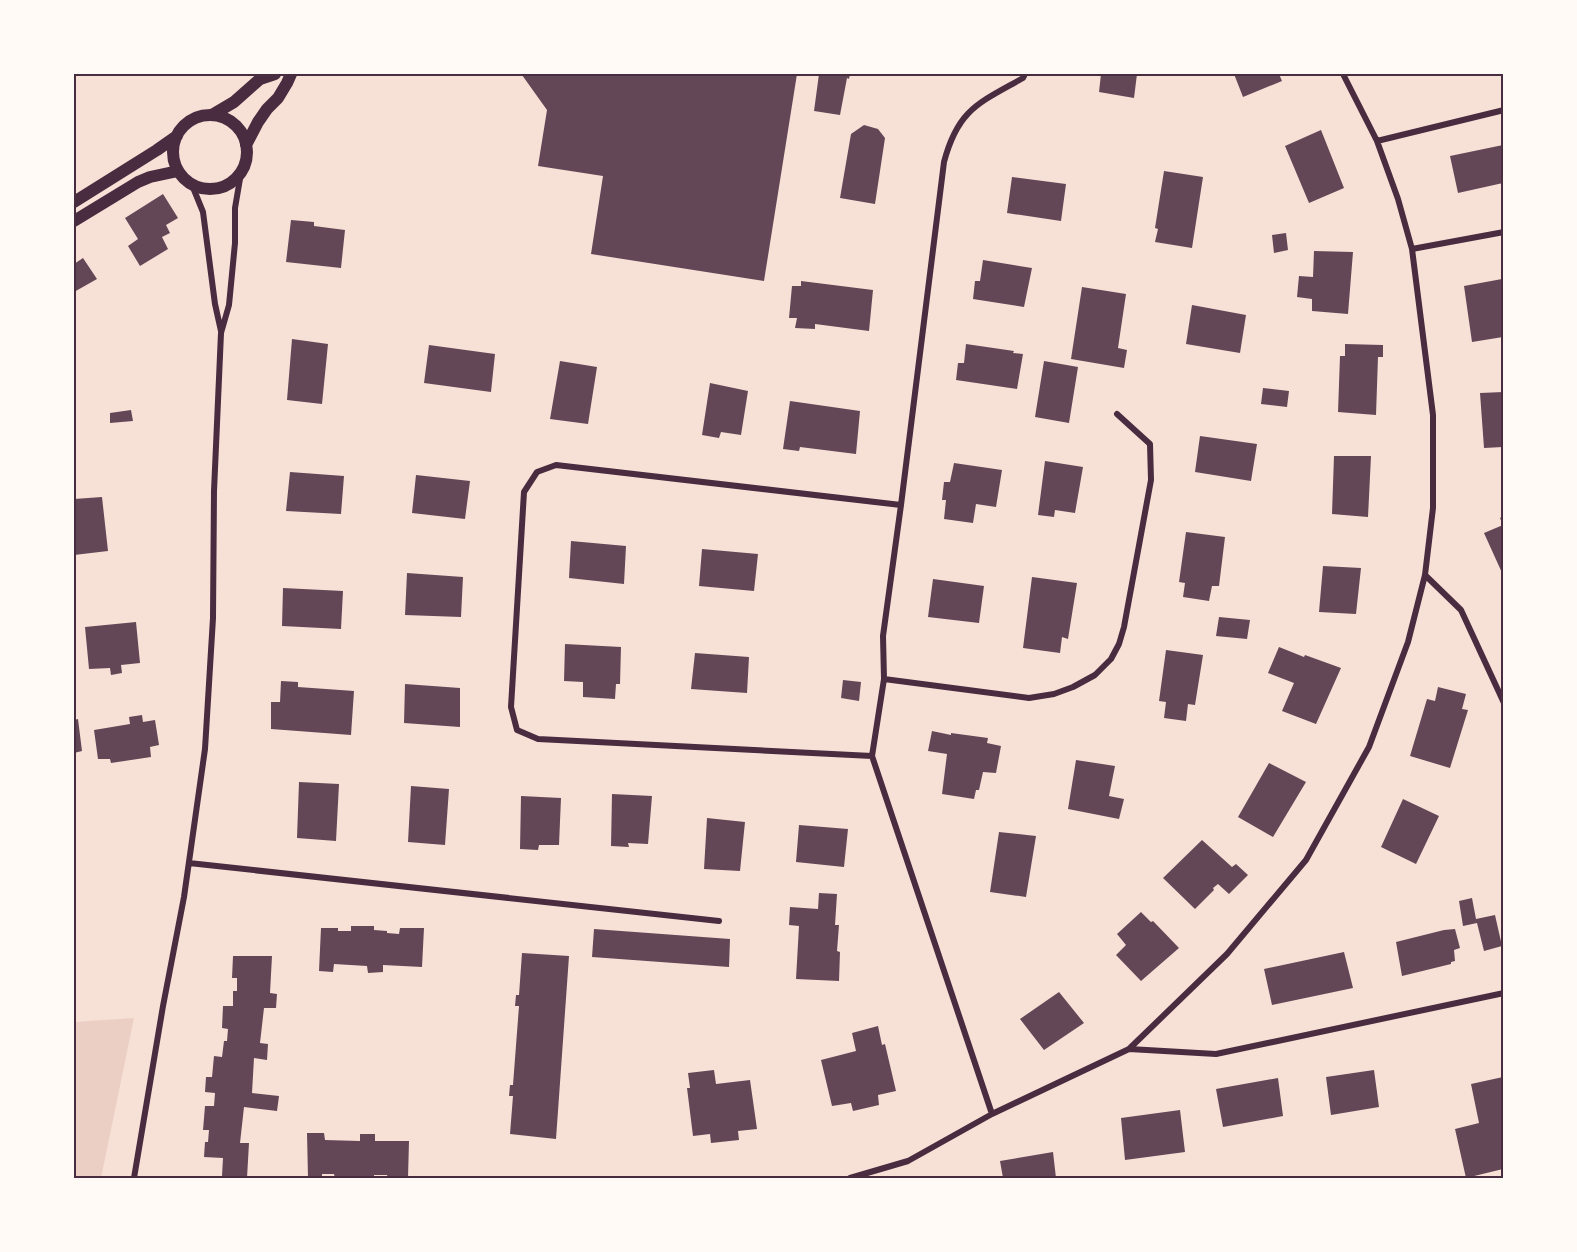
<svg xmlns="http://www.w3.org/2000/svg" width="1577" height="1252" font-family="Jost,sans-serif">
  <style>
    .green { fill: #ebcfc5 }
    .building { fill: #644757 }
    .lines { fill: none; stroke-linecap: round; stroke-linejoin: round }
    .minor { stroke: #4a2c40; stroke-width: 6 }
    .secondary { stroke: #4a2c40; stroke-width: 12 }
    .neatline { fill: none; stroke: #4a2c40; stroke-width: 2 }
  </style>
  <rect width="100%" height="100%" fill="#f7e1d7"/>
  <path class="green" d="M 134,1018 L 101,1178 L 74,1178 L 74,1022 Z"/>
  <path class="building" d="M 525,74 L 797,74 L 764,281 L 591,254 L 603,176 L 538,166 L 547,110 L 522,75 Z
    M 819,74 L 850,74 L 849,79 L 847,78 L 840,115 L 814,111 Z
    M 1101,74 L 1137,74 L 1134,98 L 1099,92 Z
    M 1234,74 L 1279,74 L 1282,81 L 1243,97 Z
    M 864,125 L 878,129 L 885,138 L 875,204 L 840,198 L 851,134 Z
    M 1321,130 L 1344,188 L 1309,203 L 1285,146 Z
    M 1503,145 L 1503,183 L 1458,193 L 1450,156 Z
    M 1164,171 L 1203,177 L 1192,248 L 1155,242 L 1158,229 L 1155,228 Z
    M 1012,177 L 1066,184 L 1061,221 L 1007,213 Z
    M 163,194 L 178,218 L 166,225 L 170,233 L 162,237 L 168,249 L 140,266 L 128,246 L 138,239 L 125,218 Z
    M 291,220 L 314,222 L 314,226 L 345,230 L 341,268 L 286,262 Z
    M 1286,233 L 1288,250 L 1274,253 L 1272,235 Z
    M 1314,251 L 1353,252 L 1348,314 L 1312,311 L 1312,299 L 1297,297 L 1299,276 L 1313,277 Z
    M 83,258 L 97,279 L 74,292 L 74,264 Z
    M 983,260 L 1032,268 L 1024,307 L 973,299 L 975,281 L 980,281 Z
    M 1502,279 L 1503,293 L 1503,337 L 1472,342 L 1464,286 Z
    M 801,281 L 873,290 L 869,331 L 815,324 L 815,329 L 795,328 L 797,318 L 789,318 L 792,286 L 801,286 Z
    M 1082,287 L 1126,294 L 1118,348 L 1127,350 L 1124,368 L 1071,359 Z
    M 1192,305 L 1246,315 L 1240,353 L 1186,344 Z
    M 292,339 L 328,344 L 322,404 L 287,400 Z
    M 966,344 L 1014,351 L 1013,353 L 1023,354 L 1017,389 L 956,380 L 958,363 L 964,363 Z
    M 1345,344 L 1383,345 L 1383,357 L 1378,357 L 1376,415 L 1338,412 L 1340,356 L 1345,356 Z
    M 429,345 L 495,354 L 491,392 L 424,383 Z
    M 560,361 L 597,367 L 588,424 L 550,419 Z
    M 1044,361 L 1078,367 L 1069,423 L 1035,417 Z
    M 710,383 L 748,391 L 741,435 L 721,432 L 719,438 L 702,435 Z
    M 1263,388 L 1289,391 L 1287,407 L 1261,404 Z
    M 1503,392 L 1503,447 L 1484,448 L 1480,393 Z
    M 790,401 L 860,411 L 856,454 L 800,447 L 799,451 L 783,449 Z
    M 131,410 L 133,421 L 110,423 L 110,413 Z
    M 1200,436 L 1257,444 L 1251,481 L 1195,472 Z
    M 1334,456 L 1371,456 L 1368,517 L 1332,514 Z
    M 1045,461 L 1083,467 L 1075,513 L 1055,510 L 1054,517 L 1038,515 Z
    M 954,463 L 1002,470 L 996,507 L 976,504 L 973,523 L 944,519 L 946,500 L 942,500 L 944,482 L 950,482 Z
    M 290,472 L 344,476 L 341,514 L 286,511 Z
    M 416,475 L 470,481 L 465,519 L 412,513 Z
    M 102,497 L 108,551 L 74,555 L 74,499 Z
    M 1503,516 L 1503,575 L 1484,533 L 1503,525 L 1500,518 Z
    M 1186,532 L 1225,537 L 1219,586 L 1212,586 L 1209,601 L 1183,597 L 1185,583 L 1179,582 Z
    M 571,541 L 626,546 L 624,584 L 569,578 Z
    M 702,549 L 758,554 L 754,591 L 699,586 Z
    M 1323,566 L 1361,568 L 1356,614 L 1319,612 Z
    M 407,573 L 463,577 L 461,617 L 405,615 Z
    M 1032,577 L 1077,583 L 1068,639 L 1062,637 L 1060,653 L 1023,648 Z
    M 933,579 L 984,586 L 979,623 L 928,617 Z
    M 283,588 L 343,591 L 341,629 L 282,626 Z
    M 1219,617 L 1250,620 L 1247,639 L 1216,636 Z
    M 136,622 L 140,663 L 121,665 L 122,673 L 111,675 L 110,668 L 89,669 L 85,627 Z
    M 565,644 L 621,647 L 620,684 L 616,684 L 615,699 L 583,697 L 583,682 L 564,681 Z
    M 1279,647 L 1304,657 L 1305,655 L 1341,668 L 1316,724 L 1282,711 L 1294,683 L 1268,673 Z
    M 1166,650 L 1203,655 L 1195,705 L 1188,704 L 1186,721 L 1164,718 L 1166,702 L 1159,701 Z
    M 695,653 L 749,657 L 747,693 L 691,689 Z
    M 843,680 L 861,682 L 859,701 L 841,698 Z
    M 281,681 L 298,682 L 298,687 L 354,691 L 351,735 L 271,729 L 271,702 L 280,702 Z
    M 405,684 L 460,688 L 460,727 L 404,723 Z
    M 1438,687 L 1466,694 L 1462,709 L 1468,710 L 1450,768 L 1410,756 L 1427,699 L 1435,701 Z
    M 142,715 L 143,722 L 155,720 L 159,745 L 150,747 L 151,757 L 111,763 L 110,759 L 98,759 L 94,730 L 130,724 L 129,717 Z
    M 78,719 L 82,751 L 74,753 L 74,720 Z
    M 932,731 L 951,735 L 951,733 L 988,738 L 987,743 L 1001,746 L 996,773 L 983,772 L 979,790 L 976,790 L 974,799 L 942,794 L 947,754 L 928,751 Z
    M 1076,760 L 1115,766 L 1109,796 L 1124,799 L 1119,819 L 1068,809 Z
    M 1269,763 L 1306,782 L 1273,837 L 1238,817 Z
    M 299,782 L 339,784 L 336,841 L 297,838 Z
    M 411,786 L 449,789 L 445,845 L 408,842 Z
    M 612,794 L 652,796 L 648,844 L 628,843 L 629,847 L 611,846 Z
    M 521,796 L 561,798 L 559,845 L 539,845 L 538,850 L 520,849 Z
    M 1403,799 L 1439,816 L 1416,864 L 1381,847 Z
    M 707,818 L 745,822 L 740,871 L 704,869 Z
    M 799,825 L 848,829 L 844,867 L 796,862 Z
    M 999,832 L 1036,836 L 1026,897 L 990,892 Z
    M 1202,840 L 1232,867 L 1236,864 L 1248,875 L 1229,894 L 1218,884 L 1213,888 L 1214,890 L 1195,909 L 1163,878 Z
    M 819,893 L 837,894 L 835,925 L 839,925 L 837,951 L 840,952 L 839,981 L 796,979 L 799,926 L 789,925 L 790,907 L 818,909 Z
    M 1472,898 L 1476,919 L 1495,915 L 1502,946 L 1484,951 L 1477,923 L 1463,926 L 1459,901 Z
    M 1141,912 L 1151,922 L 1153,921 L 1179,948 L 1141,981 L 1116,955 L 1126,945 L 1117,934 Z
    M 351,926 L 374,926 L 374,930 L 387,931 L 387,933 L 399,934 L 400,928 L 424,928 L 422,967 L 383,965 L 383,972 L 368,973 L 367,966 L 334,964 L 333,972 L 319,971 L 321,928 L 338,928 L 338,931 L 351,931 Z
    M 594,929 L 730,939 L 729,967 L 592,957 Z
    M 1455,929 L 1460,948 L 1454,950 L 1455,961 L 1451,962 L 1451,964 L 1402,976 L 1396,942 L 1444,930 Z
    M 1344,952 L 1353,988 L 1272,1005 L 1264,969 Z
    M 522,953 L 569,956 L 556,1139 L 510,1134 L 513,1096 L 509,1096 L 510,1085 L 513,1085 L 519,1006 L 515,1006 L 516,995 L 519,995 Z
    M 233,956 L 272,956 L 270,993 L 277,994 L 276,1008 L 264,1008 L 260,1043 L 268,1044 L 267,1060 L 254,1058 L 252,1093 L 279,1096 L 277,1111 L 244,1107 L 240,1143 L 249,1143 L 247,1178 L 222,1176 L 223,1158 L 204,1157 L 205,1142 L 208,1142 L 209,1130 L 203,1130 L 205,1106 L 214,1106 L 215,1093 L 205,1092 L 206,1077 L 212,1077 L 214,1056 L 222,1057 L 224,1041 L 227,1041 L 228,1029 L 222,1028 L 223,1006 L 233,1006 L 233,991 L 237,991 L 237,978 L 232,978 Z
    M 1059,992 L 1084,1023 L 1044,1050 L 1020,1019 Z
    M 878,1026 L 882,1045 L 885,1044 L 896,1091 L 878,1095 L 879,1105 L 853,1111 L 851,1103 L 832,1106 L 821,1060 L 856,1051 L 852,1033 Z
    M 714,1070 L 716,1084 L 750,1080 L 757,1129 L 738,1131 L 739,1140 L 711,1143 L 710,1134 L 693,1136 L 687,1088 L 690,1088 L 688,1073 Z
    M 1374,1070 L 1379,1107 L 1331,1115 L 1326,1077 Z
    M 1503,1077 L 1503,1169 L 1466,1178 L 1455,1129 L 1479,1123 L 1471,1084 Z
    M 1278,1078 L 1283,1116 L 1223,1127 L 1216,1089 Z
    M 1180,1110 L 1185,1152 L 1125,1160 L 1121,1118 Z
    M 307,1133 L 324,1133 L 325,1140 L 360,1141 L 360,1134 L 375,1134 L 375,1141 L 409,1141 L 408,1178 L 388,1178 L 387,1175 L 374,1175 L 374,1177 L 335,1178 L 334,1174 L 322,1174 L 322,1178 L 308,1178 Z
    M 1053,1152 L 1056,1178 L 1003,1178 L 1000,1161 Z"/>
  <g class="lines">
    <path class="minor" d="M 1377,141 L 1504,110
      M 192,185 L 203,212 L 215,304 L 221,331
      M 1412,249 L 1504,232
      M 1425,575 L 1461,610 L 1504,703
      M 884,679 L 1029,698 L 1054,694 L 1073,687 L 1095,675 L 1111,659 L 1119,644 L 1124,627 L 1151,480 L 1150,444 L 1117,414
      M 872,756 L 538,739 L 517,730 L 511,707 L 524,492 L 537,472 L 556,465 L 901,505
      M 189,863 L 719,921
      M 1129,1049 L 1216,1054 L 1504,993
      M 992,1114 L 872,756 L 884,679 L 883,636 L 901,505 L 944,162 C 958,109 979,103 1023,78 L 1025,74
      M 134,1178 L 163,1006 L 184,897 L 205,749 L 213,618 L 214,491 L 221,333 L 229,305 L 235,243 L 235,208 L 241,173
      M 850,1178 L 908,1161 L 992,1114 L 1129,1049 L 1227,954 L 1306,860 L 1369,747 L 1408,642 L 1425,575 L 1433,508 L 1433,415 L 1412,249 L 1398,199 L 1377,141 L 1343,74"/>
    <path class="secondary" d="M 212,115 L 234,102 L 260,79 L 275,74
      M173 152a37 37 0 1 1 74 0a37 37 0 1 1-74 0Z
      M 246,145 L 258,122 L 267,109 L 278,98 L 287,83 L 291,74
      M 74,202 L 157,150 L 177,136
      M 74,221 L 138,182 L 150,177 L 178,171"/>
  </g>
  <rect width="1577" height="1252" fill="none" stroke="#fffaf5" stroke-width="150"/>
  <rect x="75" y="75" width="1427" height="1102" class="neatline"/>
</svg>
